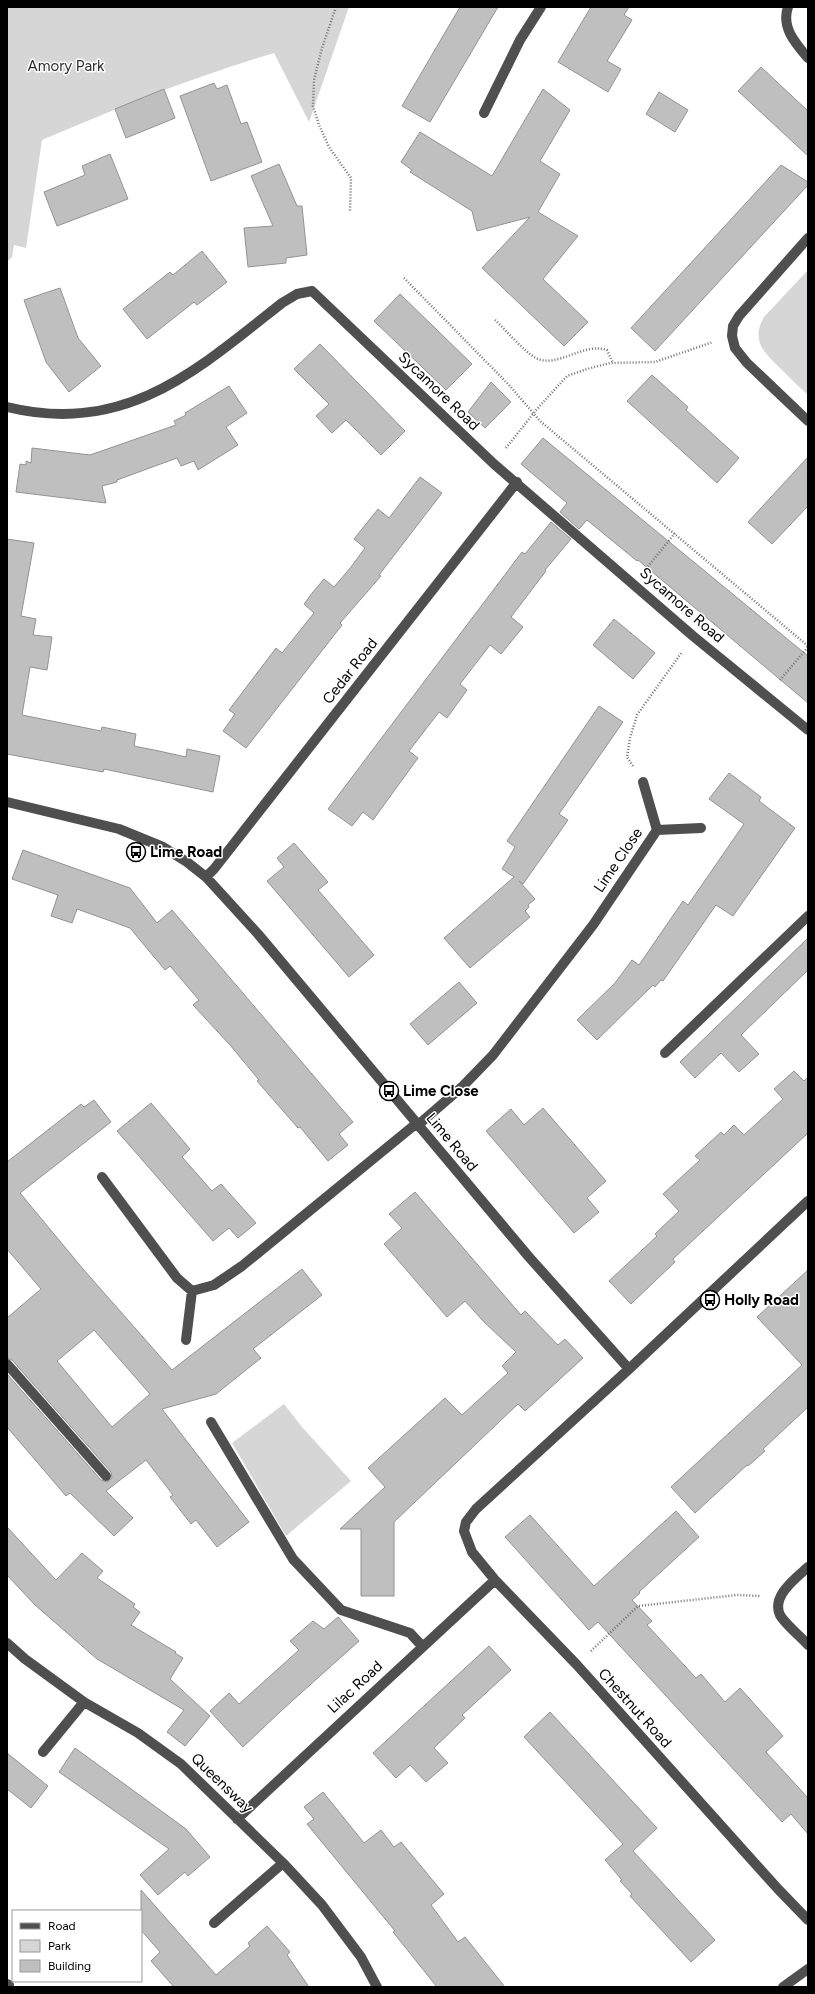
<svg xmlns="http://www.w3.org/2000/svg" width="815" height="1994" font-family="Figtree,sans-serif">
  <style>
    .green { fill: #d6d6d6 }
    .building { fill: #bfbfbf; stroke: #939393; fill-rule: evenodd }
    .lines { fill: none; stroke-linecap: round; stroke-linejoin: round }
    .path { stroke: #717171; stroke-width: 2.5; stroke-dasharray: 1 2; stroke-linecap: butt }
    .minor { stroke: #4f4f4f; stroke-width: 10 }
    .labels { text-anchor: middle; stroke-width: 3; stroke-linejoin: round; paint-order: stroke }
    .park-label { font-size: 15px; fill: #2d2d2d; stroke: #fff }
    .street-label { font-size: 15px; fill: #000; stroke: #fff }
    .poi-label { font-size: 15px; font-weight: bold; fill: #000; stroke: #fff; text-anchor: start }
  </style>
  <rect width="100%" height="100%" fill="#fff"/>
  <path class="green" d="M 7,7 L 349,7 L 309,122 L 274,53 C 195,76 119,107 42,140 L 26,248 L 14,245 L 12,257 L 7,262 Z
    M 808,270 L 808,395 C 799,387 790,378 781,369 C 765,353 750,341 764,317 Z
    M 284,1404 L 302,1427 L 351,1481 L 286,1536 L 232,1443 Z"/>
  <path class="building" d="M 460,7 L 498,7 L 430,122 L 402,106 Z
    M 591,7 L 629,7 L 624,15 L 632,20 L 607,61 L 621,69 L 608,92 L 558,62 Z
    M 761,67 L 808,111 L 808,156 L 738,91 Z
    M 214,83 L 217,89 L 227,85 L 241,124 L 247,122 L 262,162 L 211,181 L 180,96 Z
    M 164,89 L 175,118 L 126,138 L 115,109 Z
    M 543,89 L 570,110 L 540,161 L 560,174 L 538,212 L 578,236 L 543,279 L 588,322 L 564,346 L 482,268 L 530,217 L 477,231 L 472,211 L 410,172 L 412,170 L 401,162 L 420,132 L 492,176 Z
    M 659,92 L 688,110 L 675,132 L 646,114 Z
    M 110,154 L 128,199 L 57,226 L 44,192 L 85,175 L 82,166 Z
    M 279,164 L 297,206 L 302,206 L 307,255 L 286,258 L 286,263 L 248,267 L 244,228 L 273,226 L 251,176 Z
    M 781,165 L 808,182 L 808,185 L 655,351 L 631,328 Z
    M 202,251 L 227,282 L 197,305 L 194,302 L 147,339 L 123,309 L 170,272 L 173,275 Z
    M 60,288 L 78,338 L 101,366 L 69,392 L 46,362 L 24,300 Z
    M 400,294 L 472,364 L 446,390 L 374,321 Z
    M 320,344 L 405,431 L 381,455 L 346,420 L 332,433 L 316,416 L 329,404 L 294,369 Z
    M 652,375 L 688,407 L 686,410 L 739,458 L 717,483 L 627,401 Z
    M 491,382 L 511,402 L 485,428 L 468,412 Z
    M 229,386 L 247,413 L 226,427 L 238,445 L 198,470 L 194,461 L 181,466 L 177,458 L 117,480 L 117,482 L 102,486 L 106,503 L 16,492 L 20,464 L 26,465 L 26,461 L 31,463 L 32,448 L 90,455 L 176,425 L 174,421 L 186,415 L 185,413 Z
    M 543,438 L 808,656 L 808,703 L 638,560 L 637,561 L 587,520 L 579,529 L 560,512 L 567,503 L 521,464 Z
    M 808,457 L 808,506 L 772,544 L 748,522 Z
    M 420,477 L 442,493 L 379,575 L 381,576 L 340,623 L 342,625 L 246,748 L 223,731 L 235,714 L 229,710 L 276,648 L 282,653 L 314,613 L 304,604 L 313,592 L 324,579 L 334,587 L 351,567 L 365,548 L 354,539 L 378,509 L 389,518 Z
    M 551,522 L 571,539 L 545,570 L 546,571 L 511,617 L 523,627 L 501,654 L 490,645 L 460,684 L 467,690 L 447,718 L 439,712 L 409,751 L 418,758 L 373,820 L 363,812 L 352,826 L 328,809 L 522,552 L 525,554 Z
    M 7,539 L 34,543 L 21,616 L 36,619 L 33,635 L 52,637 L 47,670 L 30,667 L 22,715 L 101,731 L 102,727 L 136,734 L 134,746 L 159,751 L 186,757 L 187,749 L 220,756 L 213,792 L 104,769 L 103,772 L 7,754 Z
    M 614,619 L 655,653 L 633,679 L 593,645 Z
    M 599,706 L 623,722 L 559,814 L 568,820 L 523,884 L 519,881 L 535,899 L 528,905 L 529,907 L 525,911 L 530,917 L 470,968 L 444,938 L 514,877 L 502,869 L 515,847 L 507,841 Z
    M 729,773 L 761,797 L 759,801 L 795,828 L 733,916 L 716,905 L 663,981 L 661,980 L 655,987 L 653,985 L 597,1040 L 577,1020 L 615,983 L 632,960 L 639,965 L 683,901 L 688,905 L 744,824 L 709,799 Z
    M 294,843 L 328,882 L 318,890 L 374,955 L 349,977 L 267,881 L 284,867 L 277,858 Z
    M 23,850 L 130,888 L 157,923 L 172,910 L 353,1122 L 339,1134 L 348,1145 L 328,1161 L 300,1127 L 298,1128 L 257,1081 L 259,1080 L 230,1045 L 193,1005 L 199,1000 L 170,966 L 165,970 L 130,928 L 77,909 L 72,923 L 51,916 L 58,895 L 12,879 Z
    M 808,938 L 808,970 L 741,1035 L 759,1054 L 739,1072 L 721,1053 L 695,1078 L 680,1062 Z
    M 459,982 L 477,1003 L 428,1045 L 410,1024 Z
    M 794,1071 L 804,1081 L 808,1077 L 808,1133 L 673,1259 L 675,1262 L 631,1304 L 609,1281 L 657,1236 L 655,1234 L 679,1211 L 663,1194 L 700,1160 L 695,1156 L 721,1132 L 724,1135 L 734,1125 L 744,1135 L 783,1099 L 774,1089 Z
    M 94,1100 L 111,1122 L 20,1193 L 83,1269 L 172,1370 L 302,1269 L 322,1295 L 253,1349 L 261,1358 L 216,1394 L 162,1409 L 249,1522 L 217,1547 L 196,1520 L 191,1524 L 170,1497 L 173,1495 L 146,1460 L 106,1491 L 133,1518 L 114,1536 L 70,1493 L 66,1496 L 7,1427 L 7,1374 L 101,1480 L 107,1482 L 112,1478 L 111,1472 L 12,1360 L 7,1358 L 7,1318 L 41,1289 L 7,1249 L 7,1162 L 81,1104 L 84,1107 ZM 94,1330 L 150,1394 L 112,1427 L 57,1361 Z
    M 151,1103 L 190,1149 L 182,1157 L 212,1191 L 221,1184 L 256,1223 L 238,1238 L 229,1228 L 213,1241 L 117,1131 Z
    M 543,1108 L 606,1181 L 587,1198 L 599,1212 L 574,1233 L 486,1131 L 511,1109 L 524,1125 Z
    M 415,1192 L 521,1315 L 525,1311 L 558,1345 L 565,1339 L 583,1358 L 525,1411 L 518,1404 L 394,1522 L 394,1596 L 361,1596 L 361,1529 L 340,1529 L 385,1487 L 368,1468 L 445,1398 L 462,1415 L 508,1373 L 502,1366 L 516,1352 L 484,1322 L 465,1301 L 447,1317 L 384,1244 L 402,1228 L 389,1214 Z
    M 808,1270 L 808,1407 L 763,1449 L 765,1451 L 748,1466 L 747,1465 L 695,1513 L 671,1487 L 802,1365 L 757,1317 Z
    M 676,1511 L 699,1537 L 639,1592 L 640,1593 L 632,1600 L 652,1621 L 647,1625 L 696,1678 L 701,1674 L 725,1702 L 740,1688 L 783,1736 L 766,1752 L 808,1798 L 808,1834 L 791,1814 L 782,1822 L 598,1622 L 589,1630 L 505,1537 L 530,1515 L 594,1586 Z
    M 7,1527 L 56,1580 L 82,1553 L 103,1571 L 97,1578 L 135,1604 L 133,1607 L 140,1612 L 131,1625 L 176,1652 L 175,1653 L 183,1658 L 170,1679 L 210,1716 L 185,1746 L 167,1732 L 184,1710 L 97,1659 L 35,1605 L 7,1575 Z
    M 338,1617 L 359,1641 L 281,1711 L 243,1747 L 210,1711 L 229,1693 L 239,1704 L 299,1650 L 290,1641 L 313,1621 L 324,1629 Z
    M 489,1646 L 511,1670 L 462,1715 L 465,1718 L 434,1748 L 448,1763 L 426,1782 L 410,1765 L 396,1778 L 373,1753 Z
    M 550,1712 L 657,1828 L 633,1851 L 715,1940 L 691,1962 L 630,1896 L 632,1894 L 620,1881 L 622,1880 L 605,1860 L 623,1844 L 524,1737 Z
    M 75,1748 L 186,1829 L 210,1857 L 188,1876 L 185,1872 L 158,1895 L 140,1875 L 169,1849 L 59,1772 Z
    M 7,1753 L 48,1786 L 31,1808 L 7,1789 Z
    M 323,1792 L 364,1843 L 381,1830 L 394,1847 L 401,1842 L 444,1894 L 431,1905 L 458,1942 L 465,1937 L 505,1987 L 437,1987 L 393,1932 L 395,1931 L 307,1824 L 314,1819 L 304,1807 Z
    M 141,1890 L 216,1975 L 250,1946 L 248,1943 L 267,1926 L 290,1952 L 287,1955 L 309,1987 L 174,1987 L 151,1961 L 160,1952 L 141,1930 Z"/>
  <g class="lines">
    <path class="path" d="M 336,7 L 322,48 L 314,80 L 313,106 L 319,125 L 329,147 L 351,178 L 350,211
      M 404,278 L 510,386 L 540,421 L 808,646
      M 495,320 C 506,330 524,352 536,358 C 557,369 583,342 607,350 L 613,363
      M 506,448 L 537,409 L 567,376 L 587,369 L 610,363 L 655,362 L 713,342
      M 646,569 L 675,533
      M 780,680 L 808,647
      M 633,766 L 627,757 L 630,738 L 637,715 L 682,652
      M 591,1651 L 638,1606 L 737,1595 L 760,1596"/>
    <path class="minor" d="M 788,7 C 781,27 795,43 808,58
      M 484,113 L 520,40 L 541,7
      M 808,238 L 739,316 L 733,326 L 732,336 L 735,348 L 747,363 L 808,421
      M 7,407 C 125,436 196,371 282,303 L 297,294 L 312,291 L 494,464 L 693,636 L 808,730
      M 7,802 L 119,829 L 163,847 L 187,862 L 206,877 L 258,934 L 529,1257 L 629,1369
      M 657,830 L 701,828
      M 206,877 L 214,869 L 517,482
      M 665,1053 L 808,916
      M 418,1125 L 463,1086 L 493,1055 L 593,925 L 657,830 L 643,782
      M 102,1177 L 177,1278 L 192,1291 L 214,1285 L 242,1266 L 417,1123
      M 808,1201 L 629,1369 L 476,1509 L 466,1522 L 464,1531 L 472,1552 L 495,1580 L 577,1665 L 778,1889 L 808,1920
      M 186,1340 L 192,1291
      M 7,1364 L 106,1476
      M 211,1422 L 293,1559 L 341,1610 L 410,1633 L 422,1646
      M 808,1567 C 796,1578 771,1596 780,1615 C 785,1624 801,1637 808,1645
      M 7,1643 L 25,1659 L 84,1702 L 138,1733 L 181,1764 L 283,1863 L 322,1905 L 361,1957 L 377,1987
      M 43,1752 L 84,1702
      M 237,1819 L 495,1580
      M 214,1923 L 283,1863
      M 7,1984 L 9,1985
      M 783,1987 L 808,1969"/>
  </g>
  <defs>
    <symbol id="bus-ring" viewBox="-11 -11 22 22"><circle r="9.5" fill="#fff" stroke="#000" stroke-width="1.5"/><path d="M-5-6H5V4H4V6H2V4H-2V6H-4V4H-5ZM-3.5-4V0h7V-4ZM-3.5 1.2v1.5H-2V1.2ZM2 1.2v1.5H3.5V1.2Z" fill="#000"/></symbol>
  </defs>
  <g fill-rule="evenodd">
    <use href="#bus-ring" x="125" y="841" width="22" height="22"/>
    <use href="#bus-ring" x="378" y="1080" width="22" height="22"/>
    <use href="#bus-ring" x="699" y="1289" width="22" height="22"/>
  </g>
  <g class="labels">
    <g class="park-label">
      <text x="66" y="71">Amory Park</text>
    </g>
    <g class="street-label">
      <text transform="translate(439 391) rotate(44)" y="5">Sycamore Road</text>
      <text transform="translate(682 605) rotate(41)" y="5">Sycamore Road</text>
      <text transform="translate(350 671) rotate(-52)" y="5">Cedar Road</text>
      <text transform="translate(618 860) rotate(-56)" y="5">Lime Close</text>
      <text transform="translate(452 1142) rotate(50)" y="5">Lime Road</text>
      <text transform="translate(355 1687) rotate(-43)" y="5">Lilac Road</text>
      <text transform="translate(635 1708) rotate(48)" y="5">Chestnut Road</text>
      <text transform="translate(222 1783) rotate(44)" y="5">Queensway</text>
    </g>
    <g class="poi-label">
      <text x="150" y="857">Lime Road</text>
      <text x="403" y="1096">Lime Close</text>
      <text x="724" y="1305">Holly Road</text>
    </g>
  </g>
  <rect width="815" height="1994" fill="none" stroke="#000000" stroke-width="16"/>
  <rect x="12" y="1910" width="130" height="72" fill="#ffffff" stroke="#999999"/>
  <rect x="20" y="1923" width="20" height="6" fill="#4f4f4f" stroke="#999999"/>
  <text x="48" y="1930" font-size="12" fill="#000000">Road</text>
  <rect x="20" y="1940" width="20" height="12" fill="#d6d6d6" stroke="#999999"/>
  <text x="48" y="1950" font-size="12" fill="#000000">Park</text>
  <rect x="20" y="1960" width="20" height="12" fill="#bfbfbf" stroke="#999999"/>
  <text x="48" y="1970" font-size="12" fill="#000000">Building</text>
</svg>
